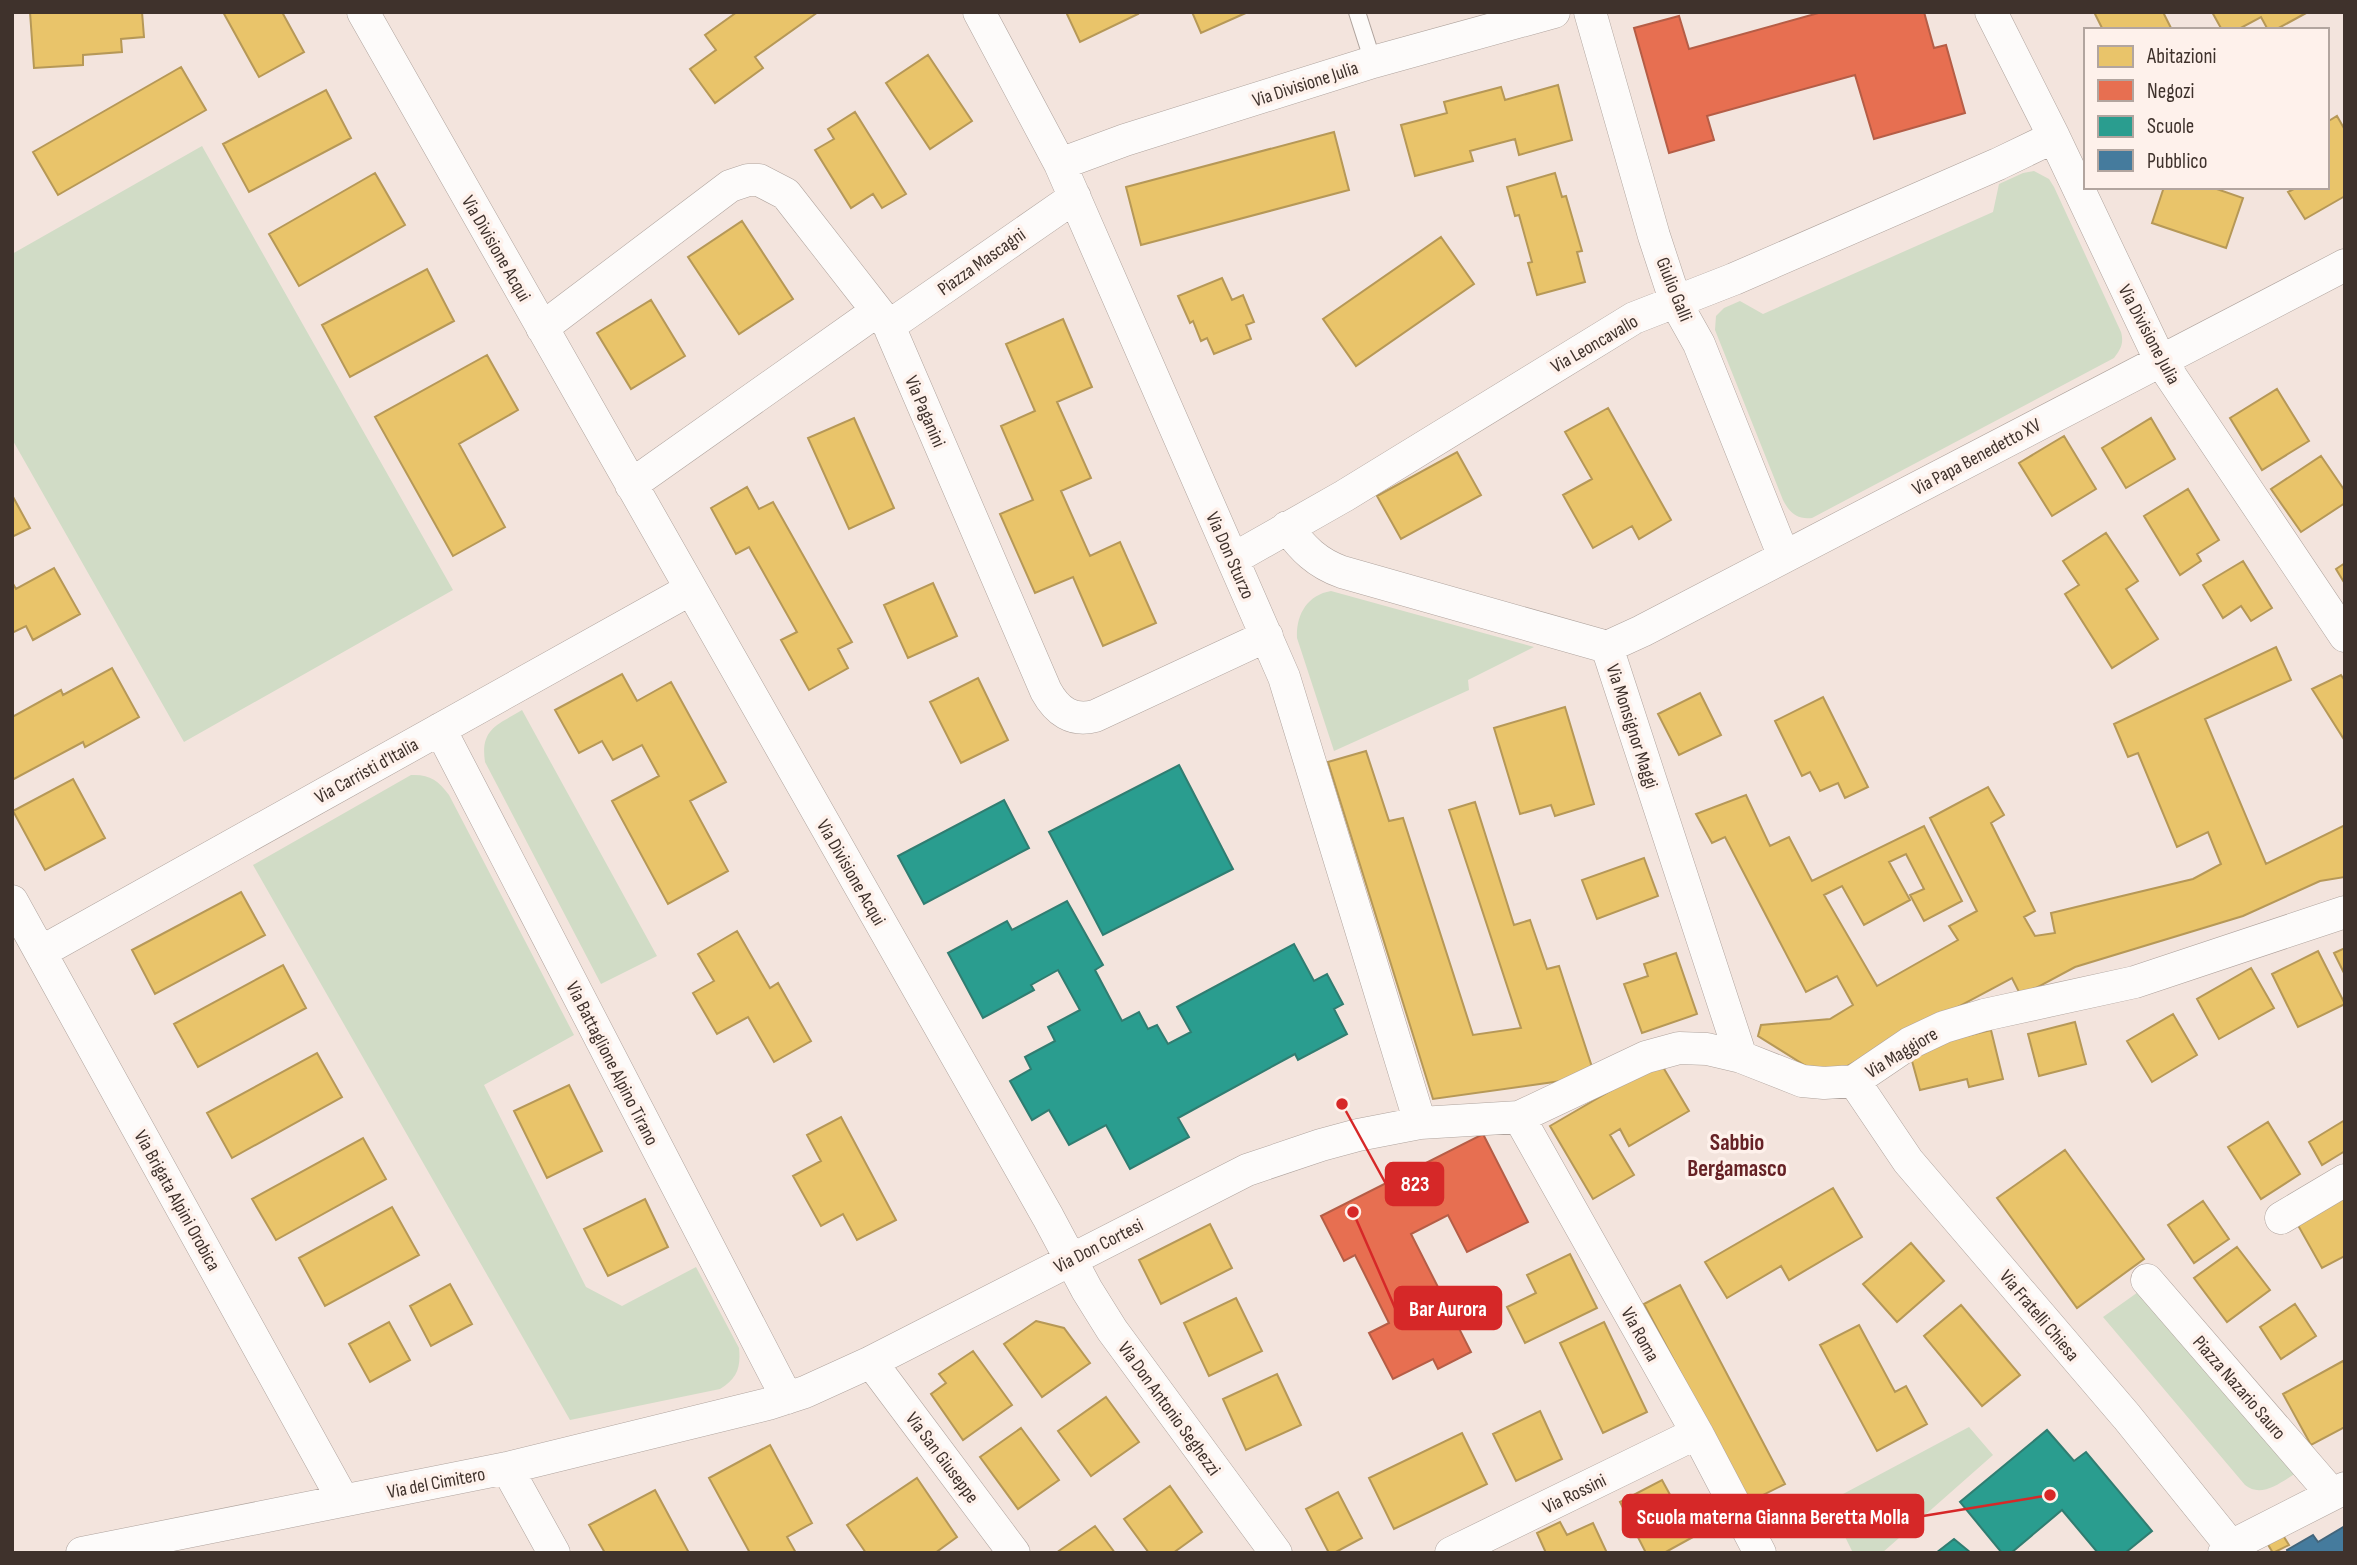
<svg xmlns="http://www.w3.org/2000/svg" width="2357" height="1565" font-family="'Sofia Sans Condensed',sans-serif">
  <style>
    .green { fill: #d1dcc6 }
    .homes { fill: #e9c46a; stroke: #b69857; stroke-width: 2 }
    .shops { fill: #e76f51; stroke: #b55d46; stroke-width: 2 }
    .schools { fill: #2a9d8f; stroke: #307d71; stroke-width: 2 }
    .public { fill: #457b9d; stroke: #43657b; stroke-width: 2 }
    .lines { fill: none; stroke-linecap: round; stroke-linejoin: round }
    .lane-casing { stroke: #afa39d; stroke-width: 18 }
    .street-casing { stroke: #afa39d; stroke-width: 33 }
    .lane { stroke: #fdfbfa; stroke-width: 16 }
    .street { stroke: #fdfbfa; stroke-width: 32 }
    .labels { text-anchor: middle; stroke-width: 7; stroke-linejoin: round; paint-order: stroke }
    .street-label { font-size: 19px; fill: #3f322c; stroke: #fef1eb }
    .quarter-label { font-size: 23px; font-weight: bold; fill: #662125; stroke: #fef1eb }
    .leader { fill: none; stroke: #d62828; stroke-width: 2.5 }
    .callout-dot { fill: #d62828; stroke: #fef1eb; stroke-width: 2.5 }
    .callout { fill: #d62828; stroke: #d62828; stroke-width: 2.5 }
    .callout-label { font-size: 21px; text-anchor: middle; font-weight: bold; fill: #fff }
  </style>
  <rect width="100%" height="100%" fill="#f3e4dd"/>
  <path class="green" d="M 202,146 L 453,590 L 184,742 L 12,439 L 12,254 Z
    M 2034,171 L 2049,179 L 2054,187 L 2121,332 C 2124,343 2121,349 2114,358 L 1812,518 C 1797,520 1789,512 1783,500 L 1715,330 L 1716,316 L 1724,308 L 1740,301 L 1763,314 L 1993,212 L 1999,184 L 2023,173 Z
    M 1331,591 L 1534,647 L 1468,680 L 1469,690 L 1334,751 L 1297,638 C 1296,615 1307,595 1331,591 Z
    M 522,710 L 657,956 L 601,984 L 485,762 C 480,729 497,725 522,710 Z
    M 411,775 C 429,774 438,780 449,795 L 574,1035 L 484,1085 L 586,1287 L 622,1306 L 696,1267 L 739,1348 C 741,1368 737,1379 720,1389 L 570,1420 L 253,865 Z
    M 2141,1290 L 2298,1472 C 2282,1481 2262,1499 2245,1485 L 2103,1317 Z
    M 1969,1427 L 1993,1455 L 1882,1553 L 1853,1553 L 1828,1502 Z"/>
  <path class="homes" d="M 30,12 L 142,12 L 144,37 L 121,39 L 122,52 L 83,55 L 83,65 L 34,68 Z
    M 223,12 L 282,12 L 304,52 L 259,77 Z
    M 737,12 L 818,12 L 755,57 L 763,68 L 715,103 L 690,69 L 716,50 L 705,35 Z
    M 1066,12 L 1137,12 L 1138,14 L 1080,42 Z
    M 1192,12 L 1248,12 L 1201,33 Z
    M 2094,12 L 2163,12 L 2172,30 L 2103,30 Z
    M 2212,12 L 2308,12 L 2275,30 L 2268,30 L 2261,17 L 2237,30 L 2222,30 Z
    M 928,55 L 972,121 L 930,149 L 886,83 Z
    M 181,67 L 206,110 L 58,195 L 33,152 Z
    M 1558,85 L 1572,140 L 1519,155 L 1515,139 L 1470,151 L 1473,161 L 1415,176 L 1401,125 L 1447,113 L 1444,102 L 1501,87 L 1505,100 Z
    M 326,90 L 351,138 L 249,192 L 223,144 Z
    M 855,112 L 906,194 L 882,208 L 873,194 L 851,208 L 815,150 L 834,139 L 828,129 Z
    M 2337,116 L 2345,130 L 2345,196 L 2305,219 L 2288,192 L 2294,189 L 2292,187 L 2327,187 L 2327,122 Z
    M 1334,132 L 1349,190 L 1141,245 L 1126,187 Z
    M 375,173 L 405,225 L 299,286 L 269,234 Z
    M 1555,173 L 1562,197 L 1566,196 L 1582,251 L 1577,252 L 1585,282 L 1537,295 L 1528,263 L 1532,262 L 1519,215 L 1515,216 L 1507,187 Z
    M 2164,187 L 2211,187 L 2243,198 L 2226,248 L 2152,223 Z
    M 742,221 L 793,299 L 739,334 L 688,257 Z
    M 1441,237 L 1474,284 L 1356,366 L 1323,319 Z
    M 427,269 L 454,321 L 350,377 L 322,325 Z
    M 1222,278 L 1232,300 L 1243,295 L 1254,322 L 1246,325 L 1251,339 L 1214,354 L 1207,338 L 1201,341 L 1193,321 L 1190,323 L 1178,296 Z
    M 651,300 L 685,356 L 631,389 L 597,333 Z
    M 1063,319 L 1092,387 L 1057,402 L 1091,478 L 1061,491 L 1090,556 L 1120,542 L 1156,623 L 1103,646 L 1073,577 L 1035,593 L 1000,514 L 1033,500 L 1001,426 L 1035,411 L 1006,344 Z
    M 487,355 L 518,410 L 459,444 L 505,527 L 453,556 L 375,417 Z
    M 2277,389 L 2309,441 L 2262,470 L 2230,418 Z
    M 1608,408 L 1671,520 L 1639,539 L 1632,526 L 1593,548 L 1563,495 L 1592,479 L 1565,432 Z
    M 854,418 L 894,508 L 849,529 L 808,438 Z
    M 2151,418 L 2175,459 L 2126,488 L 2102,448 Z
    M 2064,436 L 2096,489 L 2052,516 L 2019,463 Z
    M 1457,452 L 1481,495 L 1401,539 L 1377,496 Z
    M 2321,456 L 2345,491 L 2345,503 L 2301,532 L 2271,489 Z
    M 747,487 L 759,509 L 773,502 L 852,642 L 838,649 L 848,668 L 809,690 L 781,640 L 797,632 L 749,547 L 736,554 L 711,508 Z
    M 2188,489 L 2219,540 L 2197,554 L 2201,561 L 2180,575 L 2144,516 Z
    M 12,495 L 30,528 L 12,537 Z
    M 2106,533 L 2138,581 L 2126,589 L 2158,639 L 2112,668 L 2065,594 L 2079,585 L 2063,561 Z
    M 2243,561 L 2272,608 L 2251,621 L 2241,606 L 2223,618 L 2203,585 Z
    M 2345,563 L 2345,584 L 2336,569 Z
    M 54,568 L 80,614 L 33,640 L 26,626 L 12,633 L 12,582 L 16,589 Z
    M 933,583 L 957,636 L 908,658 L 884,605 Z
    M 2276,647 L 2291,680 L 2205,719 L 2266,864 L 2345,825 L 2345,877 L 2320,881 L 2243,916 L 2075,967 L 2021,996 L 2012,978 L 1840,1070 L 1806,1066 L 1758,1036 L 1761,1025 L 1830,1019 L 1853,1005 L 1837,976 L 1806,992 L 1725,837 L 1712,843 L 1696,814 L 1746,795 L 1770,846 L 1789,837 L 1812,881 L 1924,826 L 1962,901 L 1924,921 L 1910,895 L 1924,889 L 1906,854 L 1889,862 L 1910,900 L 1864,925 L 1842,886 L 1824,895 L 1877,986 L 1958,940 L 1949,926 L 1977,911 L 1930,818 L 1988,787 L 2004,815 L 1991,823 L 2035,911 L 2024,917 L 2035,936 L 2055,933 L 2051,913 L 2193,879 L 2221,864 L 2208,832 L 2177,847 L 2138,753 L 2128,757 L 2114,724 Z
    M 112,668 L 139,717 L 85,747 L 83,742 L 12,780 L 12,717 L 61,690 L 63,695 Z
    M 622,674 L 637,701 L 671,682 L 726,782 L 690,801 L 728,871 L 668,904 L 612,801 L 659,776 L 642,745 L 613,760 L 602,741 L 579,753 L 555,710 Z
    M 2341,675 L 2345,681 L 2345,741 L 2312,689 Z
    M 978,678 L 1008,740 L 961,763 L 930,702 Z
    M 1700,693 L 1721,735 L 1679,755 L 1658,714 Z
    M 1823,697 L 1868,787 L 1845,798 L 1838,783 L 1820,791 L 1810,772 L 1802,776 L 1775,721 Z
    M 1565,707 L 1594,804 L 1555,816 L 1551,805 L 1520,814 L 1494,728 Z
    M 1366,751 L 1389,821 L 1403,818 L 1473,1035 L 1521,1028 L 1449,810 L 1475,802 L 1514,925 L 1530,920 L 1547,969 L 1559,966 L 1592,1067 L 1561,1081 L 1433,1099 L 1328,762 Z
    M 73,779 L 105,838 L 45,870 L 13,811 Z
    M 1644,858 L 1658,896 L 1597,919 L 1582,880 Z
    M 241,892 L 265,935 L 155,994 L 132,950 Z
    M 737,931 L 770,988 L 778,983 L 811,1041 L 774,1062 L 748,1017 L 717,1034 L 693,993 L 714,981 L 698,954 Z
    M 2345,948 L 2345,975 L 2334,953 Z
    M 2318,951 L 2345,1004 L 2298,1027 L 2272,974 Z
    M 1676,953 L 1697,1014 L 1642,1033 L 1624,984 L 1648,976 L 1644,964 Z
    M 283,965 L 306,1008 L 198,1067 L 174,1024 Z
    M 2251,968 L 2274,1008 L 2219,1039 L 2197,999 Z
    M 2173,1014 L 2197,1055 L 2152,1082 L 2127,1041 Z
    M 2075,1022 L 2086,1064 L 2039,1076 L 2028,1034 Z
    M 1991,1030 L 2003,1079 L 1969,1087 L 1967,1079 L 1920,1090 L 1909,1050 Z
    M 317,1053 L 342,1097 L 232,1158 L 207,1113 Z
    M 1660,1062 L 1689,1111 L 1629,1146 L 1620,1129 L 1610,1135 L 1634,1175 L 1593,1199 L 1550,1126 Z
    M 569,1085 L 602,1151 L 547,1178 L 514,1111 Z
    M 841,1117 L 896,1220 L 857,1240 L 843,1214 L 821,1226 L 793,1176 L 821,1161 L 807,1135 Z
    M 2345,1120 L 2345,1151 L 2322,1165 L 2309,1142 Z
    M 2268,1122 L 2300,1174 L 2261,1199 L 2228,1147 Z
    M 363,1138 L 386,1179 L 276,1240 L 252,1199 Z
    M 2065,1150 L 2144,1259 L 2077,1308 L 1997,1198 Z
    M 1833,1188 L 1862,1237 L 1789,1280 L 1781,1266 L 1727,1298 L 1705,1262 Z
    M 2345,1193 L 2345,1256 L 2322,1268 L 2295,1220 Z
    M 645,1199 L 668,1247 L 608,1276 L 584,1229 Z
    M 2203,1201 L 2229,1239 L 2194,1263 L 2168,1225 Z
    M 392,1207 L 419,1255 L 325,1306 L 299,1258 Z
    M 1210,1224 L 1232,1268 L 1161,1304 L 1139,1260 Z
    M 1911,1243 L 1944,1281 L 1897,1322 L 1863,1284 Z
    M 2237,1247 L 2270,1290 L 2227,1322 L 2194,1278 Z
    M 1570,1254 L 1597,1308 L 1525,1343 L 1507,1307 L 1536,1293 L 1527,1275 Z
    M 450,1284 L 472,1324 L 431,1346 L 410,1306 Z
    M 1680,1285 L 1785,1484 L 1749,1502 L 1644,1304 Z
    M 1236,1298 L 1262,1351 L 1209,1376 L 1184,1323 Z
    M 2295,1304 L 2316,1336 L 2281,1359 L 2260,1327 Z
    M 1961,1305 L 2020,1375 L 1982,1406 L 1924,1336 Z
    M 1036,1321 L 1064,1328 L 1090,1363 L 1042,1397 L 1004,1344 Z
    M 389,1322 L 410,1360 L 370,1382 L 349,1344 Z
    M 1604,1322 L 1647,1412 L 1603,1433 L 1560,1343 Z
    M 1859,1325 L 1895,1392 L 1906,1386 L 1927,1424 L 1877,1451 L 1820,1345 Z
    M 973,1351 L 1012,1405 L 963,1440 L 931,1394 L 946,1383 L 939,1374 Z
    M 2343,1361 L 2345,1365 L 2345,1427 L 2311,1445 L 2283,1394 Z
    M 1277,1374 L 1301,1425 L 1246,1450 L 1223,1399 Z
    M 1106,1397 L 1139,1442 L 1091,1476 L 1058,1431 Z
    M 1540,1411 L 1562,1459 L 1516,1481 L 1493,1434 Z
    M 1021,1428 L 1059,1480 L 1018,1509 L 980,1457 Z
    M 1462,1433 L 1487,1484 L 1394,1529 L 1369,1478 Z
    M 770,1445 L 812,1523 L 787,1537 L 796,1553 L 750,1553 L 709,1478 Z
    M 917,1478 L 957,1537 L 935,1553 L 866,1553 L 847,1525 Z
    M 1662,1480 L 1693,1537 L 1664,1553 L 1646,1553 L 1620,1502 Z
    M 1170,1486 L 1202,1532 L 1173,1553 L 1149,1553 L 1124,1519 Z
    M 655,1490 L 689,1553 L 605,1553 L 589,1525 Z
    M 1338,1492 L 1362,1538 L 1334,1553 L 1329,1553 L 1306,1509 Z
    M 1560,1522 L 1567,1535 L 1593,1523 L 1607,1553 L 1546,1553 L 1537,1533 Z
    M 1095,1526 L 1115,1553 L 1056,1553 Z
    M 2279,1529 L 2289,1545 L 2273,1553 L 2264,1538 Z"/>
  <path class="shops" d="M 1822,12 L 1924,12 L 1934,48 L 1946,45 L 1965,113 L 1874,139 L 1855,75 L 1707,116 L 1714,140 L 1669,153 L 1634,28 L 1679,16 L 1689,49 Z
    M 1483,1134 L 1528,1222 L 1467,1252 L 1448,1215 L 1411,1234 L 1471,1352 L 1438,1369 L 1433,1359 L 1393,1379 L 1369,1333 L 1389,1323 L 1355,1255 L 1344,1261 L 1321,1216 Z"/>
  <path class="schools" d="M 1179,765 L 1233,869 L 1103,935 L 1049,832 Z
    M 1004,800 L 1029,848 L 924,904 L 898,856 Z
    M 1067,901 L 1103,965 L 1095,970 L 1122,1021 L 1139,1012 L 1148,1029 L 1157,1025 L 1168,1044 L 1191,1032 L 1177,1007 L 1294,944 L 1314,981 L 1327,974 L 1343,1004 L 1334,1009 L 1347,1034 L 1298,1060 L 1295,1054 L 1178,1118 L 1189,1137 L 1130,1169 L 1106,1125 L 1069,1145 L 1049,1110 L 1032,1120 L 1010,1081 L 1031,1069 L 1025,1057 L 1055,1041 L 1048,1027 L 1080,1010 L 1058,970 L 1031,985 L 1034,990 L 983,1018 L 948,953 L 1007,921 L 1012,930 Z
    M 2047,1430 L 2074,1461 L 2086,1452 L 2152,1531 L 2125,1553 L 2098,1553 L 2062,1510 L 2011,1553 L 2002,1553 L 1960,1502 Z
    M 1954,1539 L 1971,1553 L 1936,1553 Z"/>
  <path class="public" d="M 2345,1526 L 2345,1553 L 2288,1553 L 2287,1550 L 2313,1535 L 2318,1542 Z"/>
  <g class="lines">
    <defs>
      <path id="lane" d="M 1357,12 L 1373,62"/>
      <path id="street" d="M 363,12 L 1048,1217 L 1087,1290 L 1112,1330 L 1276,1553
        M 979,12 L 1060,164 L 1284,677 L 1420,1123
        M 1590,12 L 1654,236 L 1676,303 L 1699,344 L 1784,557
        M 1991,12 L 2054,137 L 2160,360 L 2345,636
        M 1060,164 L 1125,140 L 1373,62 L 1554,12
        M 889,326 L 1075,197
        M 542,328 L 730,186 L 748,180 L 759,180 L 786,194 L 889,326 L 1046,691 C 1057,711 1072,722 1095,716 L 1267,636
        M 631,485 L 877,311
        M 1287,527 C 1303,549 1317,563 1342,572 L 1607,647 L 1741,1057
        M 1233,559 L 1344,496 L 1634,318 L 1734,279 L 1998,164 L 2054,137
        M 1607,647 L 1642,631 L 2345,265
        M 440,729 L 787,1398
        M 12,901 L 343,1500
        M 41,952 L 691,589
        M 1854,1081 L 1908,1161 L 2127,1417 L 2231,1546
        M 1519,1117 L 1697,1433 L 1760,1553
        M 2281,1218 L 2345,1180
        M 2147,1280 L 2332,1494
        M 871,1362 L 1014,1553
        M 507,1468 L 554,1553
        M 82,1553 L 507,1468 L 768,1404 L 805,1392 L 871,1362 L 1247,1170 L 1321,1145 L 1358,1135 L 1420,1123 L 1519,1117 L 1646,1057 L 1679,1048 L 1707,1049 L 1741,1057 L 1802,1081 L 1824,1083 L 1854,1081 L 1910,1043 L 1944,1027 L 1984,1015 L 2135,982 L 2345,912
        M 1451,1553 L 1697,1433
        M 2224,1553 L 2231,1546 L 2345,1488"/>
    </defs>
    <use href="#lane" class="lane-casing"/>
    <use href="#street" class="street-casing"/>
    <use href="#lane" class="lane"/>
    <use href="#street" class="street"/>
  </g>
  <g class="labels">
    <g class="street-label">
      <text transform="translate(1305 83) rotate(-18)" y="7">Via Divisione Julia</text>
      <text transform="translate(497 248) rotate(60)" y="7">Via Divisione Acqui</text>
      <text transform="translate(981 261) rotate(-35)" y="7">Piazza Mascagni</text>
      <text transform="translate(1675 289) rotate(68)" y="7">Giulio Galli</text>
      <text transform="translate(2150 334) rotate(62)" y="7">Via Divisione Julia</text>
      <text transform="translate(1594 343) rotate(-30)" y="7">Via Leoncavallo</text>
      <text transform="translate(926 411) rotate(67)" y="7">Via Paganini</text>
      <text transform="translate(1976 456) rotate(-28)" y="7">Via Papa Benedetto XV</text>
      <text transform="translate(1231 555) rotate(66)" y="7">Via Don Sturzo</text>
      <text transform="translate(1633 726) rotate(72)" y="7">Via Monsignor Maggi</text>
      <text transform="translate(366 770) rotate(-29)" y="7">Via Carristi d'Italia</text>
      <text transform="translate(852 872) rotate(60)" y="7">Via Divisione Acqui</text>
      <text transform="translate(1901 1052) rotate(-31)" y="7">Via Maggiore</text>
      <text transform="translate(613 1063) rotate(63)" y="7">Via Battaglione Alpino Tirano</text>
      <text transform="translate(178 1200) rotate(61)" y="7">Via Brigata Alpini Orobica</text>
      <text transform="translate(1098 1245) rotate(-27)" y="7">Via Don Cortesi</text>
      <text transform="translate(2040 1315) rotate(50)" y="7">Via Fratelli Chiesa</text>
      <text transform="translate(1641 1334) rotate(61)" y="7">Via Roma</text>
      <text transform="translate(2240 1387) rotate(49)" y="7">Piazza Nazario Sauro</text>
      <text transform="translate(1170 1408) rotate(54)" y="7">Via Don Antonio Seghezzi</text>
      <text transform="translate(943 1457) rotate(53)" y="7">Via San Giuseppe</text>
      <text transform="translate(436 1482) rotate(-11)" y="7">Via del Cimitero</text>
      <text transform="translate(1574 1493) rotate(-26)" y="7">Via Rossini</text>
    </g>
    <g class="quarter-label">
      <text x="1737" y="1150">Sabbio<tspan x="1737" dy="26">Bergamasco</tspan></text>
    </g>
  </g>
  <path class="leader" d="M1342 1104L1386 1184M1353 1212L1395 1308M2050 1495L1923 1516"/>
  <g class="callout-dot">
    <circle cx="1342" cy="1104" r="7"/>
    <circle cx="1353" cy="1212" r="7"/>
    <circle cx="2050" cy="1495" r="7"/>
  </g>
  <g class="callout">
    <rect x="1386" y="1163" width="57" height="42" rx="7"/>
    <rect x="1395" y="1287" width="106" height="42" rx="7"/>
    <rect x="1623" y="1495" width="300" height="42" rx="7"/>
  </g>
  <g class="callout-label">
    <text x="1415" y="1191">823</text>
    <text x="1448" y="1316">Bar Aurora</text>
    <text x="1773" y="1524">Scuola materna Gianna Beretta Molla</text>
  </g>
  <rect width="2357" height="1565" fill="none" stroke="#3f322c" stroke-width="28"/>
  <rect x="2084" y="28" width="245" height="161" fill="#fef1eb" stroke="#b2a59f" stroke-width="2"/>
  <rect x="2098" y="46" width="35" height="21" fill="#e9c46a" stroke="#b2a59f" stroke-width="2"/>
  <text x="2147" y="63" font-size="21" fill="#3f322c">Abitazioni</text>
  <rect x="2098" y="80" width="35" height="21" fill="#e76f51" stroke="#b2a59f" stroke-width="2"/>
  <text x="2147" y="98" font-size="21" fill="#3f322c">Negozi</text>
  <rect x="2098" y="116" width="35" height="21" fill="#2a9d8f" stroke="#b2a59f" stroke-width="2"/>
  <text x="2147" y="133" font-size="21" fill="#3f322c">Scuole</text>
  <rect x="2098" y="150" width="35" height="21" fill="#457b9d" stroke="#b2a59f" stroke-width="2"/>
  <text x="2147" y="168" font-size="21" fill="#3f322c">Pubblico</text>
</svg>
